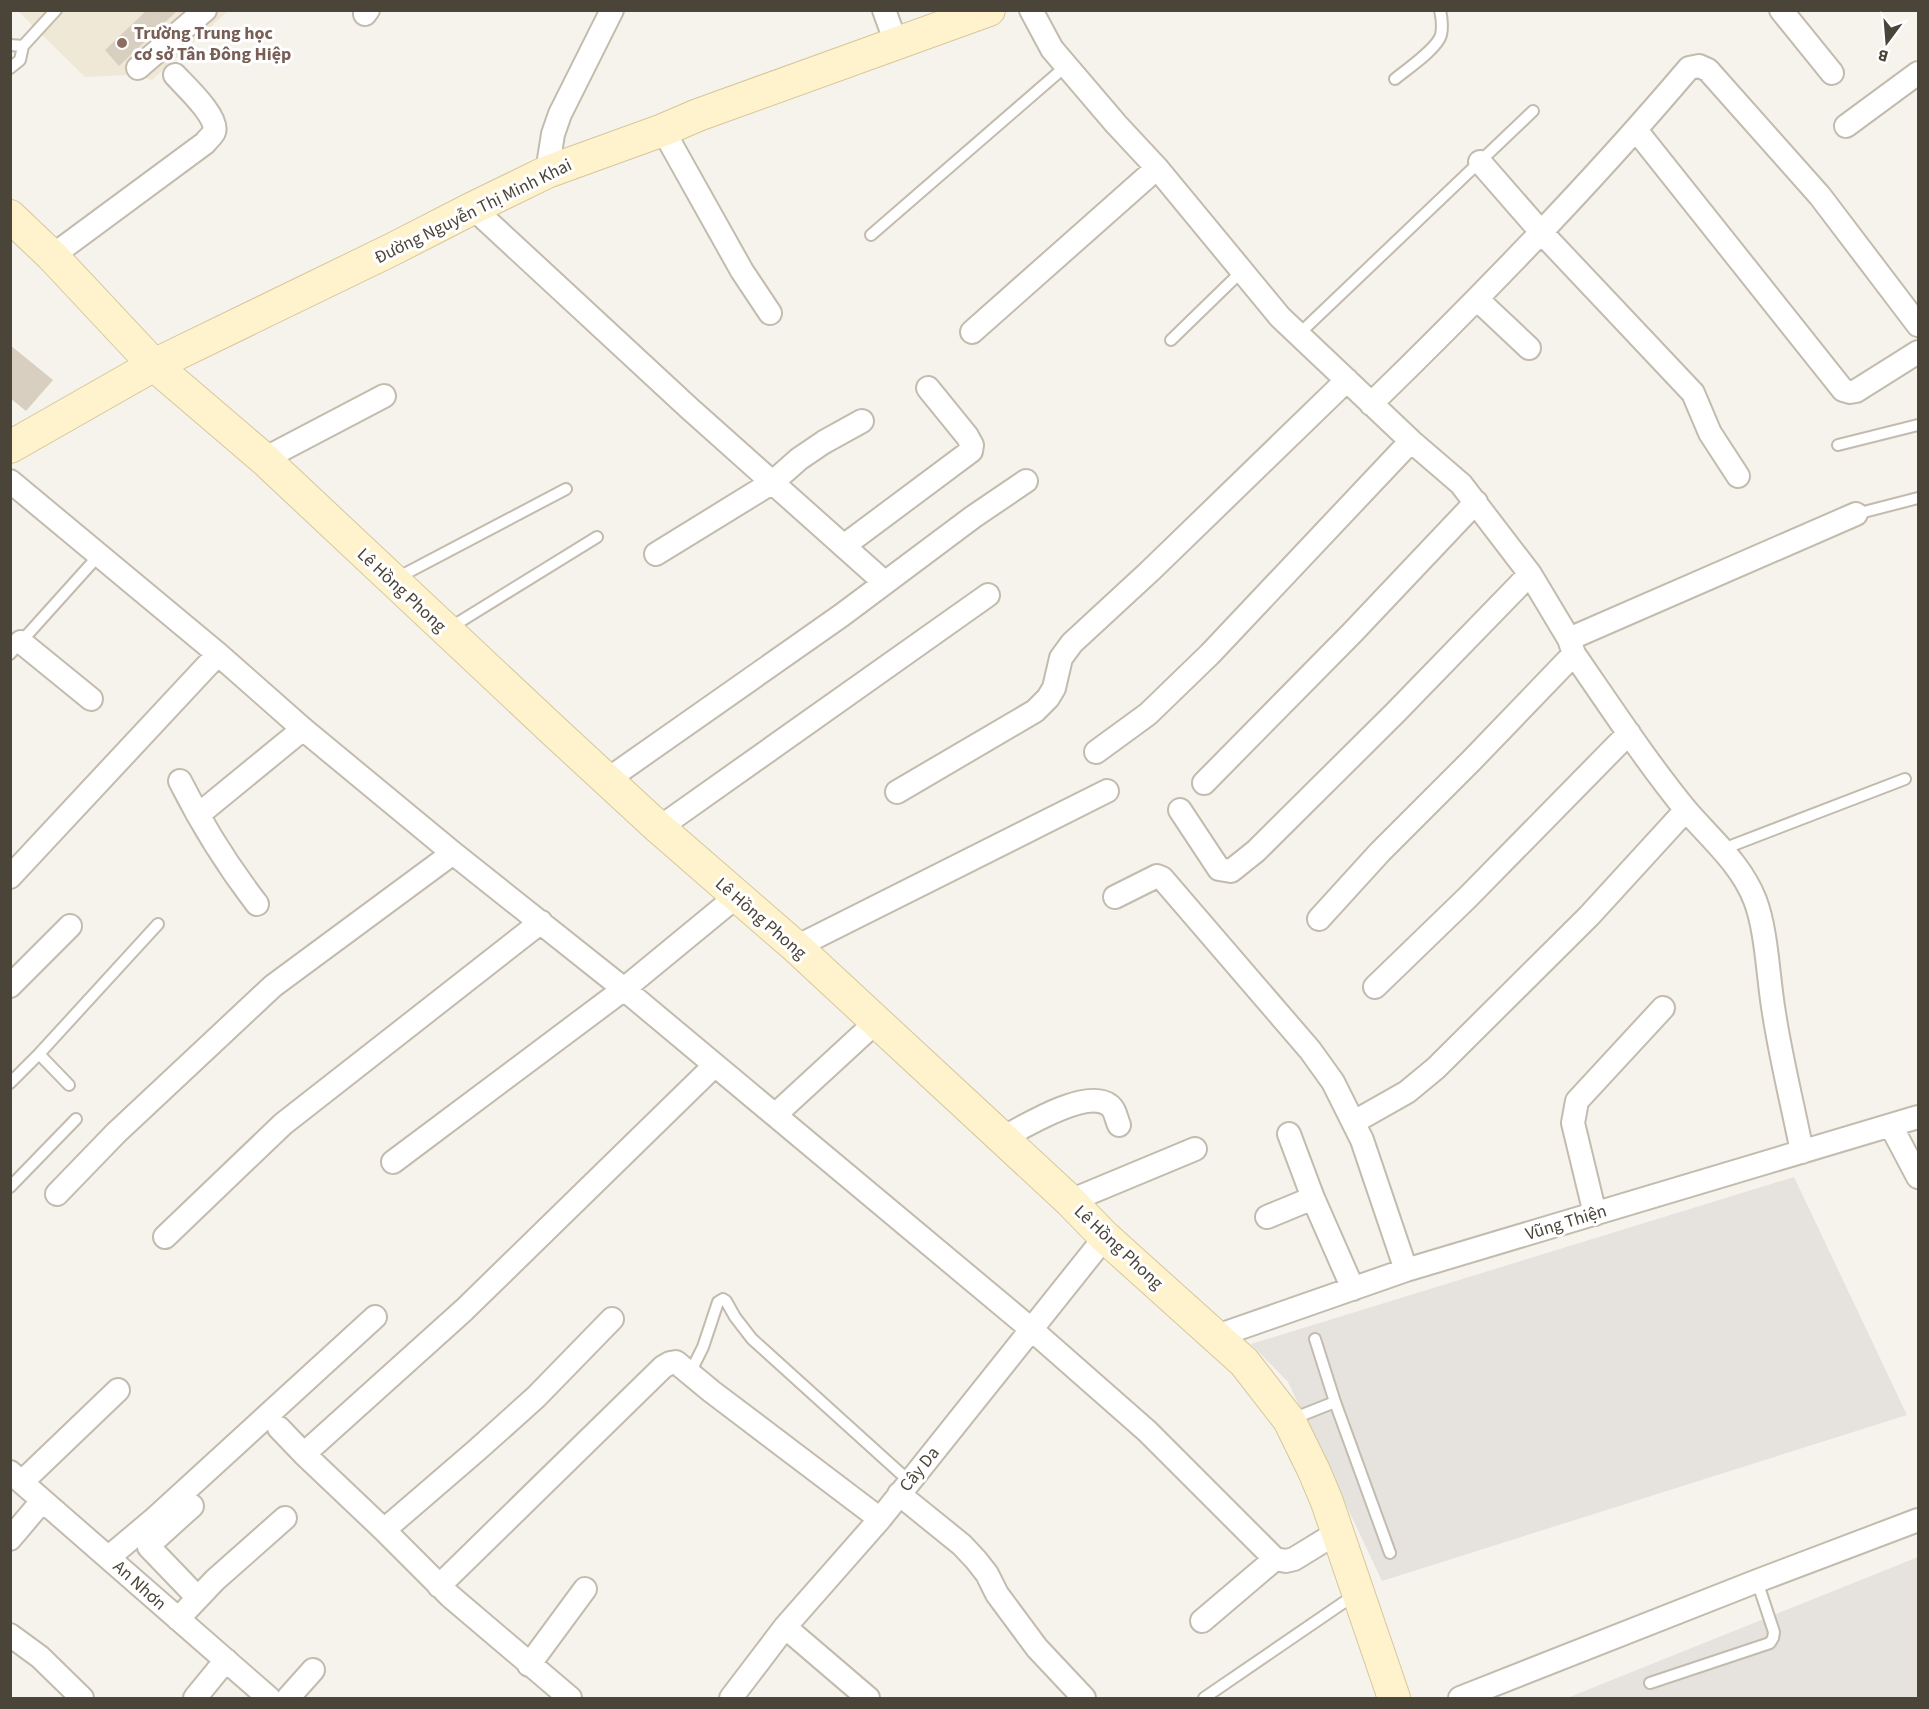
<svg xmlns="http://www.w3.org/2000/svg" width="1929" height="1709" font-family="'Source Sans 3',sans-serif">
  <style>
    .industrial { fill: #e6e2dd }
    .education { fill: #efe8d6 }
    .building { fill: #d8cfc1 }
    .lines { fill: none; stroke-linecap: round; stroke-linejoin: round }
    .service-casing { stroke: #c2bbae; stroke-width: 14 }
    .minor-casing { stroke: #c2bbae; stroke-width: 26 }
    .secondary-casing { stroke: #d6c79b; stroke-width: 34 }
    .service { stroke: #fff; stroke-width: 10 }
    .minor { stroke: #fff; stroke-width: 22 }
    .secondary { stroke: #fff3cd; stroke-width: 32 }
    .education-dot { fill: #8d6e63; stroke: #fff; stroke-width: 2 }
    .labels { text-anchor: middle; stroke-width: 6; stroke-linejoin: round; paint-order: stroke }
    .education-label { font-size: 18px; font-weight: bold; fill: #785e54; stroke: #fff; text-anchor: start }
    .street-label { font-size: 18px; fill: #4b4439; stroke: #fff }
  </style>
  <rect width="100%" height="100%" fill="#f6f3ec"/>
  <path class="industrial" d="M 1794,1177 L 1907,1415 L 1382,1581 L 1288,1382 L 1251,1344 Z
    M 1918,1557 L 1918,1698 L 1567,1698 Z"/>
  <path class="education" d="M 18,11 L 228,11 L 152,80 L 130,75 L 85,77 Z"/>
  <path class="building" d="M 147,10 L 178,10 L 119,66 L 105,50 Z
    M 10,345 L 53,380 L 26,411 L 10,398 Z"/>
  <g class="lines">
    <defs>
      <path id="service" d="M 10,45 L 23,46 L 20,60 L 10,68
        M 23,46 L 56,10
        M 1395,79 C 1407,69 1437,49 1441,35 C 1443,26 1442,19 1440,10
        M 871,235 L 1066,66
        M 1299,334 L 1533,111
        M 1171,340 L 1242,271
        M 1838,445 L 1918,425
        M 1856,514 L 1918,498
        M 397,578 L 566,489
        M 448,629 L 597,537
        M 10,654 L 100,554
        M 1723,849 L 1905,779
        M 39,1054 L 69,1085
        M 10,1083 L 39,1054 L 158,924
        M 10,1187 L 76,1119
        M 1315,1339 L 1335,1402
        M 690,1373 L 703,1347 L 718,1302 L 723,1299 L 726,1301 L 735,1317 L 752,1339 L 909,1481
        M 1292,1419 L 1335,1402 L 1390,1553
        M 1650,1683 L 1770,1643 L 1773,1638 L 1774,1632 L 1757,1581
        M 1204,1698 L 1356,1594"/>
      <path id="minor" d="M 884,10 L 896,43
        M 1031,10 L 1052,49 L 1116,124 L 1157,168 L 1280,317 L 1411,441 L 1461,484 L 1530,574 L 1569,639 L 1574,654 C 1610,706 1646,761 1686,810 C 1711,839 1741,864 1755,900 C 1767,931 1768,979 1774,1013 C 1781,1059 1793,1106 1802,1152
        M 1781,10 L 1832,73
        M 365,14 L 368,10
        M 138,68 L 205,10
        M 1846,126 L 1918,73
        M 663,130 L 742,271 L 770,313
        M 1636,130 L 1843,390 L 1850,392 L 1856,391 L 1918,352
        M 1480,162 L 1542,233 L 1693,393 L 1710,433 L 1738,476
        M 547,172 L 553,134 L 560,114 L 612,10
        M 473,208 L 689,408 L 884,582
        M 52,256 L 205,143 C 207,140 212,136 214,132 C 220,118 184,85 175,75
        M 1478,300 L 1529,348
        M 972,332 L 1157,168
        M 1371,404 C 1482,296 1589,186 1689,68 L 1699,66 L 1708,70 L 1820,196 L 1918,325
        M 264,459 L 384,396
        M 10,481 L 218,654 L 303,729 L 453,853 L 624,989 L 1031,1329 L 1147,1431 L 1275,1559 L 1286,1561 L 1294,1559 L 1338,1532
        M 845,545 L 971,451 L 972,445 L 967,436 L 928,388
        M 656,554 L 773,482 L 799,459 L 824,442 L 862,421
        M 1569,639 L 1856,514
        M 21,642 L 91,699
        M 1096,752 L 1148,714 L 1210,654 L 1411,441
        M 607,780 L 842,615 L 973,517 L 1026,481
        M 180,781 C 202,825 227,865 257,904
        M 1204,783 L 1352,633 L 1476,502
        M 897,792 L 1035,711 L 1048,698 L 1054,688 L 1061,658 L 1072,643 L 1150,571 L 1347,380
        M 1180,810 L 1219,869 L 1231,871 L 1256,851 L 1395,713 L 1530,574
        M 198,815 L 303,729
        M 659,828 L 988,595
        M 10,877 L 218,654
        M 1115,897 L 1157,876 L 1162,878 L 1310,1050 L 1333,1082 L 1362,1140 L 1406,1270
        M 1319,919 L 1380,852 L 1472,760 L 1574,654
        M 796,947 L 1107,791
        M 10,986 L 70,926
        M 1375,987 L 1468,897 L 1629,733
        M 775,1115 L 876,1022
        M 1354,1122 L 1407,1092 L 1436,1068 L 1589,916 L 1686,810
        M 1891,1126 L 1918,1177
        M 1289,1134 L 1313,1198 L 1353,1289
        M 1001,1139 C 1023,1127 1086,1088 1109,1105 C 1115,1109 1116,1118 1119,1125
        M 393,1162 L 624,989 L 737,896
        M 57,1194 L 116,1133 L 273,986 L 453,853
        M 1070,1201 L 1195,1149
        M 1595,1214 L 1573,1123 L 1577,1101 L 1663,1008
        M 1267,1217 L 1313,1198
        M 165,1237 L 283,1124 L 541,922
        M 1217,1336 L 1406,1270 L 1918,1117
        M 279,1428 L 304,1454 L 384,1530 L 450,1596 L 570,1698
        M 304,1454 L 464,1310 L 715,1065
        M 10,1472 L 269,1698
        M 22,1482 L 118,1390
        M 899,1494 L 962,1545 L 976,1560 L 987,1574 L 997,1594 L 1037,1648 L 1084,1698
        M 192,1506 L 150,1544 L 149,1547 L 198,1598
        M 384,1530 L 477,1450 L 536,1397 L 612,1319
        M 10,1539 L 42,1501
        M 109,1557 L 153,1520 L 375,1317
        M 439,1586 L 663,1367 L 670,1363 L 676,1362 L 711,1391 L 880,1519
        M 178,1619 L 215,1580 L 285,1518
        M 1202,1621 L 1275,1559
        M 785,1627 L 868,1698
        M 10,1635 L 40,1657 L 82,1698
        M 529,1665 L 585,1589
        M 195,1698 L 226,1660
        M 288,1698 L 313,1670
        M 731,1698 L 785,1627 L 880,1519 L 1105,1237
        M 1460,1698 L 1757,1581 L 1918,1520"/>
      <path id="secondary" d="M 10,216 L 52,256 L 154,365 L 264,459 L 555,732 L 659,828 L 796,947 L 1070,1201 L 1105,1237 L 1244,1362 L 1289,1420 L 1314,1471 L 1327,1502 L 1394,1698
        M 10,447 L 154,365 L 393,249 L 473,208 L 547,172 L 663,130 L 698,115 L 989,10"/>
    </defs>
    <use href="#service" class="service-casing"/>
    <use href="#minor" class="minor-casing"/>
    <use href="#secondary" class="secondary-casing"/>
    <use href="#service" class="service"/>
    <use href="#minor" class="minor"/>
    <use href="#secondary" class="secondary"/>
  </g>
  <circle class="education-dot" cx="122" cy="43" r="6"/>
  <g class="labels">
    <g class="education-label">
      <text x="134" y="39">Trường Trung học<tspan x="134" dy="21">cơ sở Tân Đông Hiệp</tspan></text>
    </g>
    <g class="street-label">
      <text transform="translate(473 211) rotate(-26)" y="6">Đường Nguyễn Thị Minh Khai</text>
      <text transform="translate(402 590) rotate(43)" y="6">Lê Hồng Phong</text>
      <text transform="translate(761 918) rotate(41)" y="6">Lê Hồng Phong</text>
      <text transform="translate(1566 1222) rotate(-17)" y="6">Vũng Thiện</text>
      <text transform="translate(1119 1247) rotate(43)" y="6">Lê Hồng Phong</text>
      <text transform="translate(919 1469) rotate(-51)" y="6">Cây Da</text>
      <text transform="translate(140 1585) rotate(42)" y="6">An Nhơn</text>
    </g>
  </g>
  <rect width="1929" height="1709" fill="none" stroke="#4b4439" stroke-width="24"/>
  <g transform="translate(1887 42) rotate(196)" stroke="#ffffff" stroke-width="4.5" paint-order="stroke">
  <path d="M0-4.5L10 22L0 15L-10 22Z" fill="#4b4439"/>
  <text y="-9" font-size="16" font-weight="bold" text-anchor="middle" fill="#4b4439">B</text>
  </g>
</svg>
